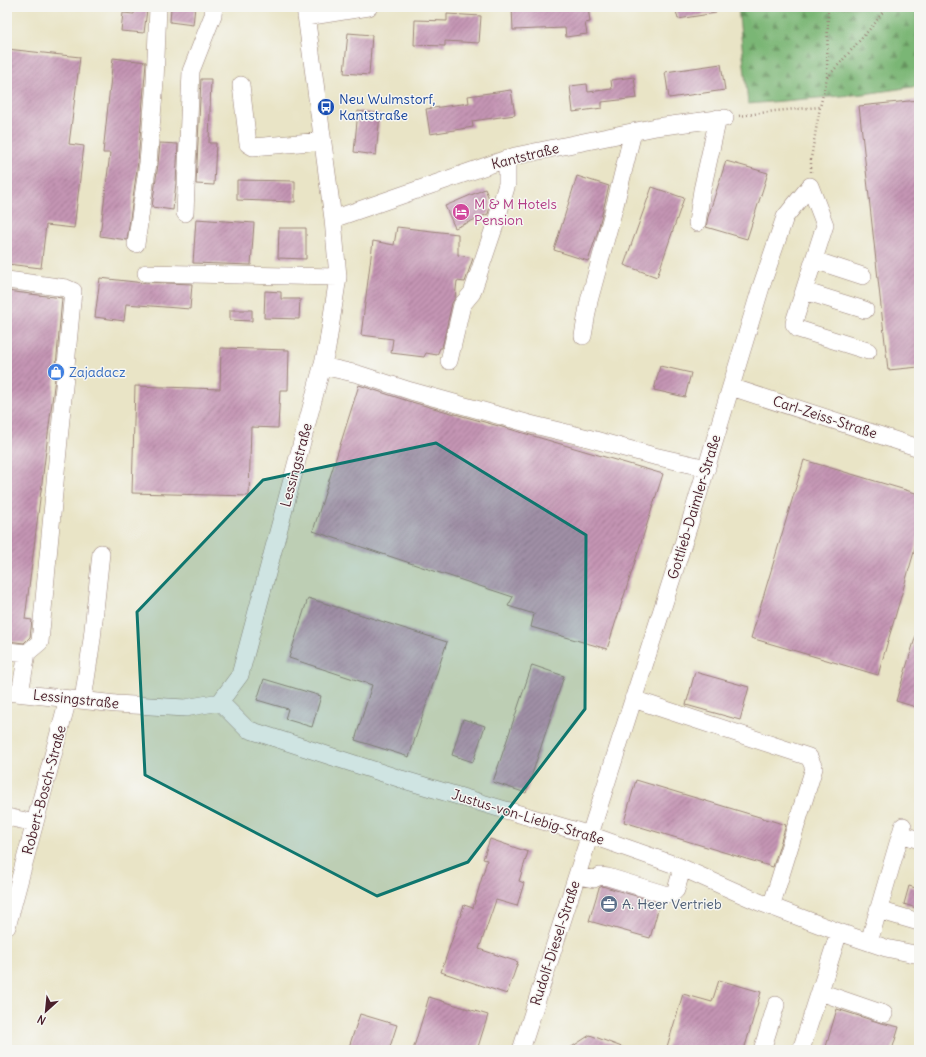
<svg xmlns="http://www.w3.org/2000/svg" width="926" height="1057" font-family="Delius,sans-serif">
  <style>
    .forest { fill: url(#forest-firs); stroke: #626a50 }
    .building { fill: url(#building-hatch) }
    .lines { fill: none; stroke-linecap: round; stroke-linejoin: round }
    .minor-casing { stroke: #9a8278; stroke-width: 18 }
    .path { stroke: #9a8278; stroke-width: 2.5; stroke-dasharray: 1 3; stroke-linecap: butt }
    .minor { stroke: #fff; stroke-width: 17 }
    .marked { fill: #0f766e; fill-opacity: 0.2; stroke: #0f766e; stroke-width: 3; stroke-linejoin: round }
    .labels { text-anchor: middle; stroke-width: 3; stroke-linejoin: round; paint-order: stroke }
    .transit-label { font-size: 14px; fill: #164399; stroke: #f6f6f2; text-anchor: start }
    .street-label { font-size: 14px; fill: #4a1f2b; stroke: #f6f6f2 }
    .hotel-label { font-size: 14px; fill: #b23c85; stroke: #f6f6f2; text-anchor: start }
    .shop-label { font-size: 14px; fill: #366cbe; stroke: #f6f6f2; text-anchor: start }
    .service-label { font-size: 14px; fill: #4e5e75; stroke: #f6f6f2; text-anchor: start }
  </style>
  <defs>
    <pattern id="forest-firs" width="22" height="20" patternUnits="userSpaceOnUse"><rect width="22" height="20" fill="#7ab674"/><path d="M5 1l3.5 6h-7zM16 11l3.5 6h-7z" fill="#66935f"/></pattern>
    <pattern id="building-hatch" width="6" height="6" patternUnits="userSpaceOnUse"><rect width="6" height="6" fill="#c494b4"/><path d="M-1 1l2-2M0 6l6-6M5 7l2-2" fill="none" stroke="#a17893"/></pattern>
  </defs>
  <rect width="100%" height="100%" fill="#f6f6f2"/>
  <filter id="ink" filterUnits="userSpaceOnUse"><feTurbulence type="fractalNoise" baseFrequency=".025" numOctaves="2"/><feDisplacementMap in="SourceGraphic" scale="8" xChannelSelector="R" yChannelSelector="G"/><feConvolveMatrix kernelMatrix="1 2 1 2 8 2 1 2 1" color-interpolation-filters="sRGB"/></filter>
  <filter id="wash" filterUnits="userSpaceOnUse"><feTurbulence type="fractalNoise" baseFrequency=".012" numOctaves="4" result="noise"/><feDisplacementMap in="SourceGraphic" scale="16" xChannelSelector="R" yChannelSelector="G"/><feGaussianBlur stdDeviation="0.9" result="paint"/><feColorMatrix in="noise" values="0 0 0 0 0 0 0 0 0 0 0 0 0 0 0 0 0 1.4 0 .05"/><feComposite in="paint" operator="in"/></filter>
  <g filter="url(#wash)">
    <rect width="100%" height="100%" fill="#e9e4c6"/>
    <path class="forest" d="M 738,7 L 919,7 L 919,86 L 864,94 L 748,104 Z"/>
    <g id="blocks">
      <path class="building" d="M 171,7 L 195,7 L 193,25 L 170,22 Z
        M 512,7 L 545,7 L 545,10 L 565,7 L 588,7 L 590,22 L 585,23 L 587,34 L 566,37 L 565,28 L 513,30 Z
        M 675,7 L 715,7 L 716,13 L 678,19 Z
        M 135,9 L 147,10 L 144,33 L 121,31 L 123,13 L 134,14 Z
        M 447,14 L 481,16 L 479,43 L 445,41 L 445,46 L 414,45 L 415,20 L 447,21 Z
        M 348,33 L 372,35 L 369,75 L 344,73 Z
        M 7,49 L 80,57 L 69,144 L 84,146 L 74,228 L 46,225 L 41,268 L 7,264 Z
        M 113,58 L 146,62 L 138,162 L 127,240 L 100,236 L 110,153 L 103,153 Z
        M 721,64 L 725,90 L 669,98 L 665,72 Z
        M 634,77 L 637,98 L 602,102 L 602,108 L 573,112 L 570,86 L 587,84 L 588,92 L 612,89 L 611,80 Z
        M 201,79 L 211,79 L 209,143 L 216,143 L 214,185 L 196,184 Z
        M 511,90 L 515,115 L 472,121 L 473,127 L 430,134 L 426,109 L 469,103 L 468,96 Z
        M 919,100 L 919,367 L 888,370 L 859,106 Z
        M 358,111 L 380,114 L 376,155 L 354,152 Z
        M 160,143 L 178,144 L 176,183 L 173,210 L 152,207 L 158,164 Z
        M 726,161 L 768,173 L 747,239 L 706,227 L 708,217 Z
        M 577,176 L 609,186 L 597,234 L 588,261 L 554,250 Z
        M 237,180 L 295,181 L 295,202 L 237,200 Z
        M 652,187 L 684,198 L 657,277 L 624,265 Z
        M 485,189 L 491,203 L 488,214 L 455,228 L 445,206 Z
        M 196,219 L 254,223 L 251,265 L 193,263 Z
        M 397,227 L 458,234 L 458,255 L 473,258 L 465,282 L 457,281 L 455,298 L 452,303 L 442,348 L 440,348 L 437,355 L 426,353 L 424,357 L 391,353 L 393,339 L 361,335 L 373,241 L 394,245 Z
        M 279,228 L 306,228 L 306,259 L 278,258 Z
        M 100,278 L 144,283 L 144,282 L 192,284 L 190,309 L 126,304 L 124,321 L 95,317 Z
        M 7,291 L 62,298 L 55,378 L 25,619 L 32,620 L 30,637 L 24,643 L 7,641 Z
        M 265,291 L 281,292 L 281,299 L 300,299 L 299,319 L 264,318 Z
        M 230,310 L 252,310 L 252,321 L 230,320 Z
        M 221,348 L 289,350 L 288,390 L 280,390 L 278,428 L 251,427 L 249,496 L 132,493 L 135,386 L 220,389 Z
        M 660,366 L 691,373 L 685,397 L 654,390 Z
        M 359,385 L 408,401 L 513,430 L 663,474 L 607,649 L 531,627 L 534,614 L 508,606 L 513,597 L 313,531 Z
        M 804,460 L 919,494 L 919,535 L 878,675 L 751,638 Z
        M 308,598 L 447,642 L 409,757 L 355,740 L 372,685 L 289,658 Z
        M 916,635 L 919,636 L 919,708 L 896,701 Z
        M 532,665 L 564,676 L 526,793 L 493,782 Z
        M 695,672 L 749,687 L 740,720 L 686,705 Z
        M 264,679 L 321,696 L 312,727 L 285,719 L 288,709 L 257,700 Z
        M 463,719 L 485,726 L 473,762 L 452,755 Z
        M 636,780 L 786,825 L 773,867 L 624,822 Z
        M 490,839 L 528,852 L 519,881 L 524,883 L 517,906 L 496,900 L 479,949 L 518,962 L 507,994 L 441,972 L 464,905 L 473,908 L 487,860 L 483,859 Z
        M 602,886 L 660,903 L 650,938 L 589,921 L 599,888 Z
        M 909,886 L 919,889 L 919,909 L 904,904 Z
        M 719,980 L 761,992 L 744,1050 L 666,1050 L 683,994 L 712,1002 Z
        M 429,997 L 488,1015 L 477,1050 L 413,1050 Z
        M 837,1009 L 881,1023 L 886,1024 L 899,1027 L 892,1050 L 825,1050 Z
        M 360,1014 L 397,1025 L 389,1050 L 348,1050 Z
        M 590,1035 L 627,1049 L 627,1050 L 567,1050 Z"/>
    </g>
  </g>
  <g filter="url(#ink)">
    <use href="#blocks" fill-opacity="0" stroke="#9a8278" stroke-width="1"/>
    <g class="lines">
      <defs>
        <path id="minor" d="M 306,17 L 369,7
          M 241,85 L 248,144 L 253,147 L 322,141
          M 185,213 L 191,71 L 213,15 L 214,7
          M 333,219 L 515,156 L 656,127 L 725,118
          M 697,223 L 702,190 L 718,118
          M 136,244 L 148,163 L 155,82 L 158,7
          M 814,260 L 863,276
          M 146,273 L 338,277
          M 7,280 L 66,288 L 73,291 L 40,642 L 27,653 L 20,693
          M 804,291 L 865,310
          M 583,336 L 589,301 L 615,205 L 633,132
          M 449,361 L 462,305 L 472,293 L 496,222 L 507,184 L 507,158
          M 322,366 L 358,374 L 411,391 L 530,424 L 584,437 L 654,456 L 707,468
          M 731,387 L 919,448
          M 7,651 L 27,653
          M 7,692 L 116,704 L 185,708 L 220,702 L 240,675 L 327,348 L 338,277 L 333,219 L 305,7
          M 633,699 L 809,757 L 814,768 L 771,907
          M 83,700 L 92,639 L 101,553
          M 220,702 L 247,729 L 401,779 L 590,835 L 678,866 L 759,902 L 839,932 L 886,948 L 919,955
          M 7,817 L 35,823
          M 901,834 L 919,840
          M 577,876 L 594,879 L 600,876 L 608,877 L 664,894 L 672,894 L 676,890 L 682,869
          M 878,910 L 919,922
          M 7,927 L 68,699
          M 869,942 L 903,826
          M 820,992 L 884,1014
          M 521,1050 L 691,519 L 761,287 L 785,217 L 810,186 L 825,225 L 795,319 L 794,324 L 798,329 L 868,351
          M 762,1050 L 776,1005
          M 801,1050 L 839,932"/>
      </defs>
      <use href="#minor" class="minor-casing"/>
      <path class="path" d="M 827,77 L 828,7
        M 739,116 L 775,111 L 820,107
        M 811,172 L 811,158 L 820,107 L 827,78 L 875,23 L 886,7"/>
      <use href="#minor" class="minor"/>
    </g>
  </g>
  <path class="marked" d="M 436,443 L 586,535 L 585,709 L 468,862 L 377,896 L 145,775 L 137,612 L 263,480 Z"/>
  <defs>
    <symbol id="bus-disc" viewBox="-11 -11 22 22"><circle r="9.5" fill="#1a4fb4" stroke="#f6f6f2"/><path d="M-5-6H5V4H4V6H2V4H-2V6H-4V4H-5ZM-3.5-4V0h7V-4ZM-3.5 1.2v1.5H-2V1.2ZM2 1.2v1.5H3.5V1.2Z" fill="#fff"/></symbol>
    <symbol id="hotel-disc" viewBox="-11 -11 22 22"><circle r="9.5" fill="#d1479c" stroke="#f6f6f2"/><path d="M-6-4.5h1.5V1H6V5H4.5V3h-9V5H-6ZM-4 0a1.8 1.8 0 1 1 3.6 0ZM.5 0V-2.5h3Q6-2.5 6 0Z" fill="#fff"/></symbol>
    <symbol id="shop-disc" viewBox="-11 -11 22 22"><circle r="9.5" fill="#3f7fe0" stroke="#f6f6f2"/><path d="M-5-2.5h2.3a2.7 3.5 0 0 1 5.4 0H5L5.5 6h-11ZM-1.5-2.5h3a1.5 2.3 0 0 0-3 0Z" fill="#fff"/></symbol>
    <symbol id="office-disc" viewBox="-11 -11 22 22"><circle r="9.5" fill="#5c6f8a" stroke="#f6f6f2"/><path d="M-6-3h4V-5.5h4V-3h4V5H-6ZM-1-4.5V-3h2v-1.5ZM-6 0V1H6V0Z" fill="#fff"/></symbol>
  </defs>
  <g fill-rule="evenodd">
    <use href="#bus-disc" x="316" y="97" width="20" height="20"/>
    <use href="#hotel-disc" x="451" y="202" width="20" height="20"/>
    <use href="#shop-disc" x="46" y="362" width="20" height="20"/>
    <use href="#office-disc" x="599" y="894" width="20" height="20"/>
  </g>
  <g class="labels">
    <g class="transit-label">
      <text x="339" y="104">Neu Wulmstorf,<tspan x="339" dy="16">Kantstraße</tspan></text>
    </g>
    <g class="street-label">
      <text transform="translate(525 156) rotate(-14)" y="5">Kantstraße</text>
      <text transform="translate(825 417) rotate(18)" y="5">Carl-Zeiss-Straße</text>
      <text transform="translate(296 465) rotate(-75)" y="5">Lessingstraße</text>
      <text transform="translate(694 507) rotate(-73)" y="5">Gottlieb-Daimler-Straße</text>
      <text transform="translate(76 699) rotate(6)" y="5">Lessingstraße</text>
      <text transform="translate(44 790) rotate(-75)" y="5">Robert-Bosch-Straße</text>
      <text transform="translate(528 817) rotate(17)" y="5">Justus-von-Liebig-Straße</text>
      <text transform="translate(555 943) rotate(-72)" y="5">Rudolf-Diesel-Straße</text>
    </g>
    <g class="hotel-label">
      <text x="474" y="209">M &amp; M Hotels<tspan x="474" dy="16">Pension</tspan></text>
    </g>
    <g class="shop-label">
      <text x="69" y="377">Zajadacz</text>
    </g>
    <g class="service-label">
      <text x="622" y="909">A. Heer Vertrieb</text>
    </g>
  </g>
  <rect width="926" height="1057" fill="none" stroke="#f6f6f2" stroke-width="24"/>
  <g transform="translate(46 1011) rotate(207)" stroke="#f6f6f2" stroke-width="3" paint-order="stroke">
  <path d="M0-3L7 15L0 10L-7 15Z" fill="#4a1f2b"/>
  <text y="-6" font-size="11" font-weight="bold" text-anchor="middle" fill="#4a1f2b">N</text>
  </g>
</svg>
